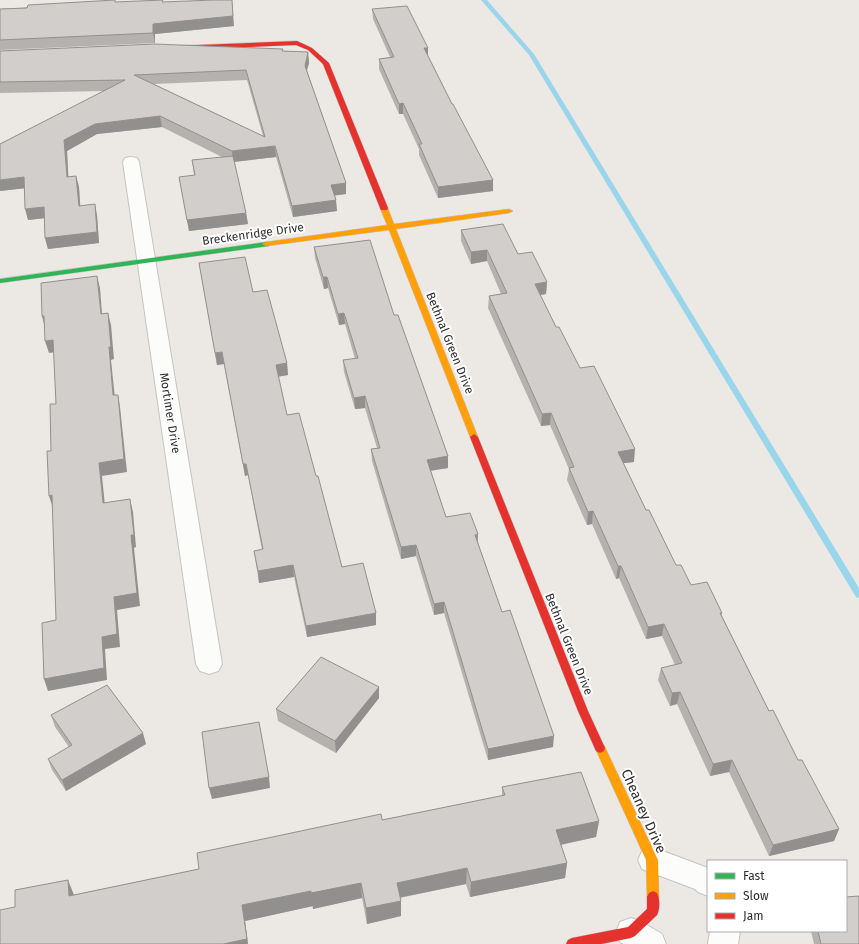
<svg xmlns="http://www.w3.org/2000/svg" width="859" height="944" font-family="'Fira Sans',sans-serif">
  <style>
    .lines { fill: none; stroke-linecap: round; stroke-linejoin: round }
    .stream { fill: #99d6ec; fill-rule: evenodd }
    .street-casing { stroke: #c5c4c5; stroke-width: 2 }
    .fast-casing { stroke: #c5c4c5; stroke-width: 1 }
    .slow-casing { stroke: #c5c4c5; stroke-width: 1 }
    .jam-casing { stroke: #c5c4c5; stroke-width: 1 }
    .street { fill: #fcfcfb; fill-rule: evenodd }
    .fast { fill: #30b455; fill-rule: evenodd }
    .slow { fill: #ff9f0a; fill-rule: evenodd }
    .jam { fill: #e5322d; fill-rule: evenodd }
    .wall { fill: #b4b1af; fill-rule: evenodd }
    .shaded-wall { fill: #92908e }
    .building { fill: #d1cecb; stroke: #92908e; fill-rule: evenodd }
    .labels { text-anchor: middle; stroke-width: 4; stroke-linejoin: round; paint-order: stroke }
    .street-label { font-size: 12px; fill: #2e2e2e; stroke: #fff }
    .near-street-label { font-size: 14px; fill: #2e2e2e; stroke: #fff }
  </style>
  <rect width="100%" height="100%" fill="#ece8e4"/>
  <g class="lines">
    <path class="stream" d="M 481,0 L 487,0 L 534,54 L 859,588 L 859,598 L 856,597 L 529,55 Z"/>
    <defs>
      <path id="street" d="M 131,157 L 137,158 L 139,162 L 222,664 L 218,671 L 209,674 L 200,671 L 196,664 L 123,162 L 125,158 Z
        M 652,847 L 708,868 L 708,896 L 698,892 L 695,889 L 642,869 L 638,860 L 642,851 Z
        M 631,918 L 642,922 L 662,934 L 666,944 L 624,944 L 620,942 L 616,932 L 620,922 Z
        M 710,931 L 740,931 L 738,944 L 708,944 Z"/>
      <path id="fast" d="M 266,242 L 269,242 L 269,246 L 0,283 L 0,279 Z"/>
      <path id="slow" d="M 381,206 L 387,206 L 394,224 L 509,209 L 513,211 L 509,213 L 396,229 L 478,437 L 477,439 L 471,439 L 470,437 L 389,230 L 266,246 L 262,244 L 266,242 L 387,225 L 380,208 Z
        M 600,743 L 604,745 L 658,860 L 659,897 L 657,901 L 653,903 L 649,901 L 647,897 L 646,860 L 595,748 L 596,745 Z"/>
      <path id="jam" d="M 297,41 L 312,48 L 329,63 L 388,208 L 387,210 L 381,210 L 380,208 L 323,64 L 308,50 L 296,45 L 173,50 L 170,48 L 173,46 Z
        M 474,434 L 478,437 L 588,711 L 605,748 L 604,751 L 600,753 L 596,751 L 578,711 L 470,437 Z
        M 653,891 L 657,893 C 660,899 660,909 657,915 L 635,936 L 631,938 L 601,944 L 566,944 L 568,940 L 572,938 L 628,927 L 647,909 L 647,897 L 649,893 Z"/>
    </defs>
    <use href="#street" class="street-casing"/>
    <use href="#fast" class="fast-casing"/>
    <use href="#slow" class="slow-casing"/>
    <use href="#jam" class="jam-casing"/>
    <use href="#street" class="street"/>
    <use href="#fast" class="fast"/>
    <use href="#slow" class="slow"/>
    <use href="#jam" class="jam"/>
  </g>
  <path class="wall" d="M 116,2 L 163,2 L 234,26 L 155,34 L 155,43 L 0,50 L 0,9 Z
    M 372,9 L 428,48 L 428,56 L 452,104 L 493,180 L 493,191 L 438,198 L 419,155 L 419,149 L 403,114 L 399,114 L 379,69 L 379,59 L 390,57 L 373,19 Z
    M 0,51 L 283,51 L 308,52 L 309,63 L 307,71 L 346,183 L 346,194 L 335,195 L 337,211 L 293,217 L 276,157 L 234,162 L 246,213 L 248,224 L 189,231 L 181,188 L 194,175 L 192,160 L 222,157 L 162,127 L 97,134 L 67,151 L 68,177 L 76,176 L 79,187 L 80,206 L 97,215 L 99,243 L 48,249 L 45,238 L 44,218 L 28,220 L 25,188 L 0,191 L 0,144 L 104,91 L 0,93 ZM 247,80 L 263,136 L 154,84 Z
    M 461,230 L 518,254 L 547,282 L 546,294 L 540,295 L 556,327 L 634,462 L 623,463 L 646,510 L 676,565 L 691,585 L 722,613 L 722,616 L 769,711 L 839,829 L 834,841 L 769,856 L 729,772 L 710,776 L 677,704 L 670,706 L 658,680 L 661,668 L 675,665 L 662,636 L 646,639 L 619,578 L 616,579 L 592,524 L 587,525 L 567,480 L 569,469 L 550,425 L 541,426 L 488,308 L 489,296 L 501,294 L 487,261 L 471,264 L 461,241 Z
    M 314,247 L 394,315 L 448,468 L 431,471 L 446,517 L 478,534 L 478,543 L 502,612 L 553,747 L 488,760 L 444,613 L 434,615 L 416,556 L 401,559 L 372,461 L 371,449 L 377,448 L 365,408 L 355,409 L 344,372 L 343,360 L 355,359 L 345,324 L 339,325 L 328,288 L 324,289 L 315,258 Z
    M 199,263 L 253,292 L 287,363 L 288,375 L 278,376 L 287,415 L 316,476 L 342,567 L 376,613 L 376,625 L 307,637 L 294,577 L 259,583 L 254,551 L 262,550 L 248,475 L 245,476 L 224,364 L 217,365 Z
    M 379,687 L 379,698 L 336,753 L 278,721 L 276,709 Z
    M 51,715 L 146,744 L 66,791 L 52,770 L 48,759 L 69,747 L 55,727 Z
    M 502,787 L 599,821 L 596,837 L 561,845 L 567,863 L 565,878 L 470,897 L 466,884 L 400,898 L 401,916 L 367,924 L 362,898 L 313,909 L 313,906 L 245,921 L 248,944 L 0,944 L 15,907 L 68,880 L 73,895 L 199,869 L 382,820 L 502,796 Z
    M 811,931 L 846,931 L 859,944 L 814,944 Z"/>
  <path class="shaded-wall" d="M 232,0 L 234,26 L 155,34 L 155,43 L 153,33 L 153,24 Z
    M 424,48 L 428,48 L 428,58 Z
    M 308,52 L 309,63 L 305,76 L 305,66 Z
    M 403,103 L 403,114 L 399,114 L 399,104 Z
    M 160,116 L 162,127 L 97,134 L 67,151 L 69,188 L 67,177 L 64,140 L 95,124 Z
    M 275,146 L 276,157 L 233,162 L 232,151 Z
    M 76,176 L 79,187 L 81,217 L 79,206 Z
    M 24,177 L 27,188 L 0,191 L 0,180 Z
    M 493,180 L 493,191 L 438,198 L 438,187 Z
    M 346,183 L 346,194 L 332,196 L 331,185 Z
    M 336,200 L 337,211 L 293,217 L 292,206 Z
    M 95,204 L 97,215 L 99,243 L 48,249 L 45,238 Z
    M 44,207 L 46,218 L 28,220 L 25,209 Z
    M 246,213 L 248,224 L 189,231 L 187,220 Z
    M 487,250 L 487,261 L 471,264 L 471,252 Z
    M 97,276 L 100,288 L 103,326 L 101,314 Z
    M 323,277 L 327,277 L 328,288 L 324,289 Z
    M 547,282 L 546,294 L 534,296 L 535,284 Z
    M 108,313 L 111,325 L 114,359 L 111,360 L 116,408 L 113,395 L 109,347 Z
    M 344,313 L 345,324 L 339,325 L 338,314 Z
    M 42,316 L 44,316 L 45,328 Z
    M 53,340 L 56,352 L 49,353 L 45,341 Z
    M 222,352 L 224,364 L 217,365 L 215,353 Z
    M 287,363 L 288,375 L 277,377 L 276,365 Z
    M 118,395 L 120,407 L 127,472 L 102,476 L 106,516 L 103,503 L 99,463 Z
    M 365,396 L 365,408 L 355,409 L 354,398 Z
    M 551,413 L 550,425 L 541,426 L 542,414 Z
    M 635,449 L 634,462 L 616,464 L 618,452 Z
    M 448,456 L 448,468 L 427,471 L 427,460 Z
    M 243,464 L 246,464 L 248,475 L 245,476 Z
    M 52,495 L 53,508 L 49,496 Z
    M 130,499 L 133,512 L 136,547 L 134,548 L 140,606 L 117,610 L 120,647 L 105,649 L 107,680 L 48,691 L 44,679 L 102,637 L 131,535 Z
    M 593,511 L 592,524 L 587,525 L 588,512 Z
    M 478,534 L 477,546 L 475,535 Z
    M 416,545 L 416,556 L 401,559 L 401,547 Z
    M 293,565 L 294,577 L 259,583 L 258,571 Z
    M 618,566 L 621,566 L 619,578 L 616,579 Z
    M 444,602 L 444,613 L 434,615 L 434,604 Z
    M 376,613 L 376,625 L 307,637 L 306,626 Z
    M 664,624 L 662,636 L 646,639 L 648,627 Z
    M 379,687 L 379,698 L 336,753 L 335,741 Z
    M 680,692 L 677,704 L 670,706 L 672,693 Z
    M 143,733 L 146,744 L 66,791 L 62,780 Z
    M 554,736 L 553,747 L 488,760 L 488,749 Z
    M 732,760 L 729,772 L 710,776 L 713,764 Z
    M 269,777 L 270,788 L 212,799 L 209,788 Z
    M 599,821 L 596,837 L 554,846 L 556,830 Z
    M 839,829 L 834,841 L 769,856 L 773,845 Z
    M 567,863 L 565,878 L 470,897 L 471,882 Z
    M 467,868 L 466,884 L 397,898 L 397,883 Z
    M 68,880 L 74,895 L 69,896 Z
    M 361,883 L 362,898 L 313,909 L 311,893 Z
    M 311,891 L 313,906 L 245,921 L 248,944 L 223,944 L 242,905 Z
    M 401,901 L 401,916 L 367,924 L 366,908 Z"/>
  <path class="building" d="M 115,0 L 115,2 L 163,0 L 162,2 L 214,0 L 232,0 L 233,16 L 153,24 L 153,33 L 0,40 L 0,9 L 27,8 L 28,5 Z
    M 407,6 L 428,48 L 424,48 L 452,104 L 453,104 L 493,180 L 438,187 L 419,144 L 422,144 L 403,103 L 399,104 L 379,59 L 394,57 L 372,9 Z
    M 154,44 L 283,49 L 282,51 L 308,52 L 305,66 L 346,183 L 331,185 L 336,200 L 292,206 L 275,146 L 232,151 L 160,116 L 95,124 L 64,140 L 67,177 L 76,176 L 79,206 L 95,204 L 97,232 L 45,238 L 44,207 L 25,209 L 24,177 L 0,180 L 0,144 L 125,80 L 0,82 L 0,51 ZM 246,70 L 265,137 L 134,75 Z
    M 233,156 L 246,213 L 187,220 L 179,177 L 195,175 L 192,160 Z
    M 503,224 L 518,254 L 532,252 L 547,282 L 535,284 L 556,327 L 559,327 L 580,368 L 594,366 L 635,449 L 618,452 L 646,510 L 649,510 L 676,565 L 681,565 L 691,585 L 707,582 L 722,613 L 720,613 L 769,711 L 773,710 L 798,760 L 802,760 L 839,829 L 773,845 L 732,760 L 713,764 L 680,692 L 672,693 L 661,668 L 682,663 L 664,624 L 648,627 L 621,566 L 618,566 L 593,511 L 588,512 L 569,468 L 574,467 L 551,413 L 542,414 L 489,296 L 507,293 L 487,250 L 471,252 L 461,230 Z
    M 370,240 L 394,315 L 398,315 L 448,456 L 427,460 L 446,517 L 470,513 L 478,534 L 475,535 L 502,612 L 510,610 L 554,736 L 488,749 L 444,602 L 434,604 L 416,545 L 401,547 L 371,449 L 380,448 L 365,396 L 354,398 L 343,360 L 358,358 L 344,313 L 338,314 L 327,277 L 323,277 L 314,247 Z
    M 245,257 L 253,292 L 267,290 L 287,363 L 276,365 L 287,415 L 299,413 L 316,476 L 318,476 L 342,567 L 363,563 L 376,613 L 306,626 L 293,565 L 258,571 L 254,551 L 263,549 L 246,464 L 243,464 L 222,352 L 215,353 L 199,263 Z
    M 97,276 L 101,314 L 108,313 L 111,347 L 109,347 L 113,395 L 118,395 L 124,459 L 99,463 L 103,503 L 130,499 L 134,535 L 131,535 L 137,593 L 114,597 L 117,634 L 102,637 L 104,668 L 44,679 L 42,623 L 56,620 L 52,495 L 49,496 L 47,451 L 51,451 L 50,404 L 56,404 L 53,340 L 45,341 L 44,316 L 42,316 L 41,283 Z
    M 321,657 L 379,687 L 335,741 L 276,709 Z
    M 107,685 L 143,733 L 62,780 L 48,759 L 72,745 L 51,715 Z
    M 259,722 L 269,777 L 209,788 L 202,732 Z
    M 581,772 L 599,821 L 556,830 L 567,863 L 471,882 L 467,868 L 397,883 L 401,901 L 366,908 L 361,883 L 311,893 L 311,891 L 242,905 L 247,939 L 223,944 L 0,944 L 0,910 L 15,907 L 15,890 L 68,880 L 69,896 L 199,869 L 197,853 L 381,814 L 382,820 L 505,795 L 502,787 Z
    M 859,896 L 859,944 L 821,944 L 818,931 L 846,931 L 846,897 Z"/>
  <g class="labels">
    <g class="street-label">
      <text transform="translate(253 234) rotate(-8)" y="4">Breckenridge Drive</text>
      <text transform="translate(450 343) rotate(68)" y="4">Bethnal Green Drive</text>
      <text transform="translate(170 413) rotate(81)" y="4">Mortimer Drive</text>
      <text transform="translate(569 644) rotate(68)" y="4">Bethnal Green Drive</text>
    </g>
    <g class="near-street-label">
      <text transform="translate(644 811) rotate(66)" y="5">Cheaney Drive</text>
    </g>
  </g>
  <rect x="707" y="860" width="140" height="72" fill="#ffffff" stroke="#ababab"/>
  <rect x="715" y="873" width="20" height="6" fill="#30b455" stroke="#ababab"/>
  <text x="743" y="880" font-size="12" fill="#2e2e2e">Fast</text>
  <rect x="715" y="893" width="20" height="6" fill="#ff9f0a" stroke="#ababab"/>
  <text x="743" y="900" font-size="12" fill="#2e2e2e">Slow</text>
  <rect x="715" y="913" width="20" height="6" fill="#e5322d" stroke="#ababab"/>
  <text x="743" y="920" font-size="12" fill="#2e2e2e">Jam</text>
</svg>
